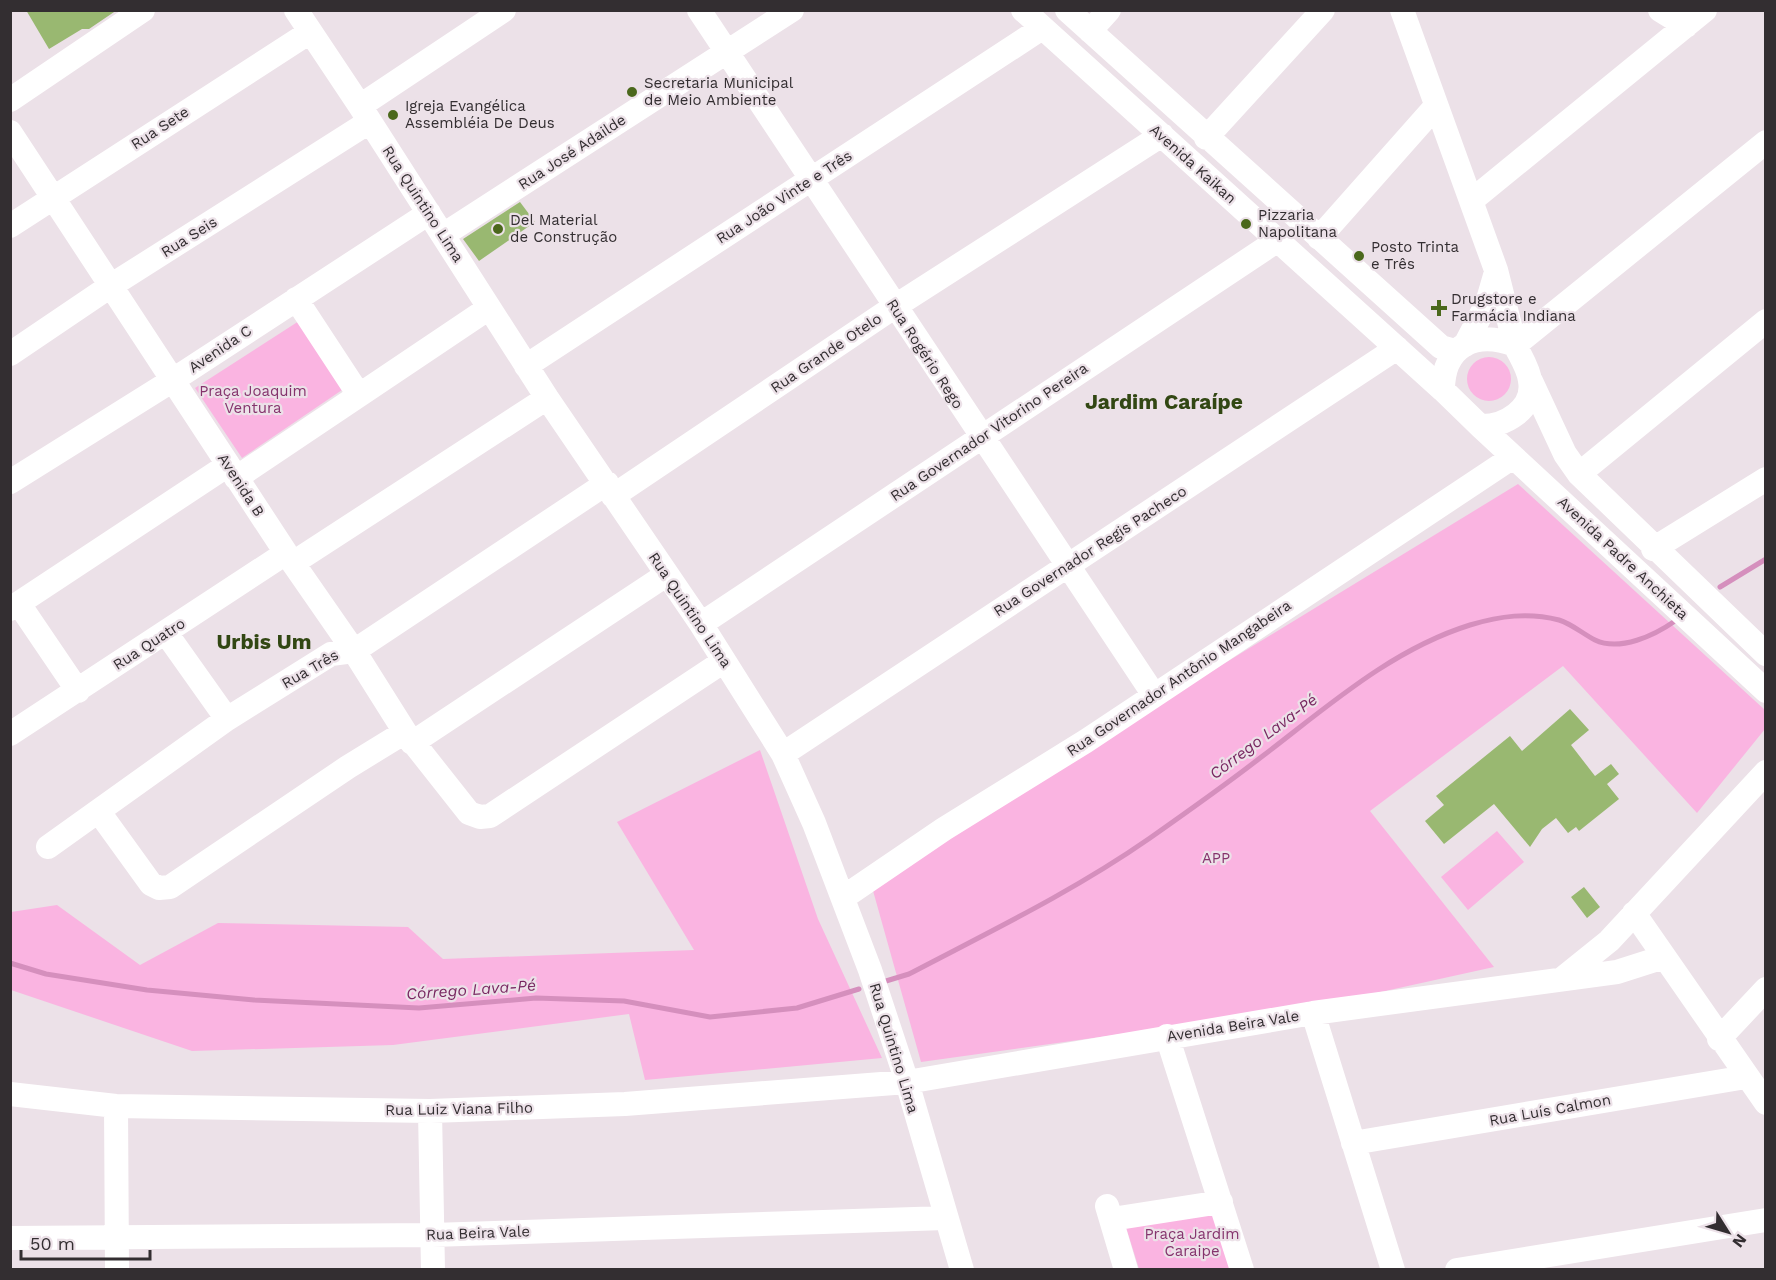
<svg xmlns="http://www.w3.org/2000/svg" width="1776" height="1280" font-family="'Work Sans',sans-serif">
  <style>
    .green { fill: #fab4e1 }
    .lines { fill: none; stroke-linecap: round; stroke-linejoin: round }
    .stream { stroke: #d58fbd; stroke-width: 5 }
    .building { fill: #99b871 }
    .minor { stroke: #fff; stroke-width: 24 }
    .poi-dot { fill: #4b681c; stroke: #ece1e8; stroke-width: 2 }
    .labels { text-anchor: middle; stroke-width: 4.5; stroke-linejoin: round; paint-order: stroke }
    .poi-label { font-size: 15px; fill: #332e31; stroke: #ece1e8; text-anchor: start }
    .street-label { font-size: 15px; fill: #332e31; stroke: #ece1e8 }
    .park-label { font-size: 15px; fill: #85336d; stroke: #ece1e8 }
    .water-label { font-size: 16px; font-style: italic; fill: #782761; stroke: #ece1e8 }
    .district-label { font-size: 21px; font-weight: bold; fill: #324713; stroke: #ece1e8 }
  </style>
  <rect width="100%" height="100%" fill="#ece1e8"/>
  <path class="green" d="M 299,321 L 342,390 L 242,458 L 195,388 Z
    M1467 379a22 22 0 1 1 44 0a22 22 0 1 1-44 0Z
    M 1518,484 L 1765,710 L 1765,729 L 1697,813 L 1563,666 L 1370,811 L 1494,967 L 1308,1008 L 921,1062 L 870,880 Z
    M 760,750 L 818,919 L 882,1058 L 645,1080 L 629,1014 L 393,1045 L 192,1051 L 11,990 L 11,912 L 57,905 L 140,965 L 218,923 L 408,927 L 443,959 L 694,950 L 617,822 Z
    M 1497,831 L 1524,862 L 1468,910 L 1441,877 Z
    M 1214,1212 L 1230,1268 L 1139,1269 L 1125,1224 Z"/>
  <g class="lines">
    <path class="stream" d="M 1720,587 L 1766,559
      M 10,963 L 46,974 L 147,990 L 254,1000 L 419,1008 L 536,998 L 624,1001 L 710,1017 L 797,1008 L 859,989
      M 886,981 L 909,974 C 991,931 1074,891 1150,838 C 1187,812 1224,786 1260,758 C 1326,708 1390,650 1470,625 C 1500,616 1528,612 1559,620 C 1572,624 1583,634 1595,640 C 1620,652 1655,635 1675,621"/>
  </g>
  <path class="building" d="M 26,10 L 117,10 L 89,29 L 82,29 L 49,49 Z
    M 520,202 L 535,222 L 479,261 L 463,239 Z
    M 1570,709 L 1589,730 L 1571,745 L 1595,776 L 1611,764 L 1619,774 L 1607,784 L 1619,799 L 1579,831 L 1576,827 L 1568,833 L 1556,818 L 1542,829 L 1530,847 L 1494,804 L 1444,844 L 1425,821 L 1444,805 L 1436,796 L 1510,736 L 1522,751 Z
    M 1584,887 L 1600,907 L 1587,918 L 1571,897 Z"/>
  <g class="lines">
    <path class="minor" d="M 296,10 L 360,106 L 547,398 L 701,624 L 783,754 L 814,823 L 870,970 L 907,1082 L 962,1270
      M 699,10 L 1154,695
      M 1023,10 L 1443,390
      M 1067,10 L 1441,347 L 1455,351
      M 1402,10 L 1496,270 L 1515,345 L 1766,142
      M 1660,10 L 1686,26
      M 1090,31 L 1109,10
      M 10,100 L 143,10
      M 360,106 L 504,10
      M 10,132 L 286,553 L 354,651 L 405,732 L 469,813 L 480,817 L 490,816 L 724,661
      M 1206,138 L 1323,10
      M 1471,201 L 1705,10
      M 10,226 L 310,32
      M 443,235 L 792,10
      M 1319,238 L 1436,106
      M 296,299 L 359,395
      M 1465,345 L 1487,303 L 1496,272
      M 10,354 L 112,285 L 369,122
      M 526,366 L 1042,28
      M 1531,381 L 1565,454 L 1579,474 L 1766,654
      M 1480,426 C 1504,427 1535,409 1530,381 C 1529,369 1520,356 1515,345 C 1476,330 1443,345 1443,390 L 1480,426 L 1766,691
      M 1579,474 L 1766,321
      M 236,478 L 489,308
      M 10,482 L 173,380 L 429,213
      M 613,496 L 894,307 L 1162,135
      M 1653,549 L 1766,479
      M 293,563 L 547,398
      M 19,604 L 78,691
      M 10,609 L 228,465
      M 701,624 L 1278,240
      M 166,633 L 227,719
      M 10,734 L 286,553
      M 412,743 L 666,575
      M 783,754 L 1397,348
      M 99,812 L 151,884 L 159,888 L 170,887 L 348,767 L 405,732
      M 48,847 L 227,719 L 331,654 L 354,651 L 607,483
      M 844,897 L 944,829 L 1086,741 L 1513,457
      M 1634,913 L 1766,1103
      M 1563,978 L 1609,941 L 1766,772
      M 1313,1013 L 1393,1270
      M 1167,1036 L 1242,1270
      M 1719,1039 L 1766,989
      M 10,1094 L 116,1106 L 430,1111 L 625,1104 L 907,1082 L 1313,1013 L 1617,972 L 1664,957
      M 116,1106 L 117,1270
      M 430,1111 L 433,1270
      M 1353,1143 L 1746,1077
      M 1107,1206 L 1126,1270
      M 1112,1219 L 1221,1202
      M 10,1238 L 432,1235 L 945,1218
      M 1457,1270 L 1766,1220"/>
  </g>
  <g class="poi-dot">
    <circle cx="632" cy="92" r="6"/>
    <circle cx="393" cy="115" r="6"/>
    <circle cx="1246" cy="224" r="6"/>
    <circle cx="498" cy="229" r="6"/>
    <circle cx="1359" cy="256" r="6"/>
    <path d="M1436 299h6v6h6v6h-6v6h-6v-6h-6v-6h6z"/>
  </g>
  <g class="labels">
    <g class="poi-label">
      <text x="644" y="88">Secretaria Municipal<tspan x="644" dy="17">de Meio Ambiente</tspan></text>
      <text x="405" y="111">Igreja Evangélica<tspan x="405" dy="17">Assembléia De Deus</tspan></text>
      <text x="1258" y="220">Pizzaria<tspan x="1258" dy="17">Napolitana</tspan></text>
      <text x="510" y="225">Del Material<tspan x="510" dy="17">de Construção</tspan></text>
      <text x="1371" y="252">Posto Trinta<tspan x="1371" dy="17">e Três</tspan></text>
      <text x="1451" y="304">Drugstore e<tspan x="1451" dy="17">Farmácia Indiana</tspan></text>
    </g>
    <g class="street-label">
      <text transform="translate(160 128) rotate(-33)" y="5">Rua Sete</text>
      <text transform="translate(572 152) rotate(-33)" y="5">Rua José Adailde</text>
      <text transform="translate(1193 164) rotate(42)" y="5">Avenida Kaikan</text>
      <text transform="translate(784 197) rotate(-33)" y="5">Rua João Vinte e Três</text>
      <text transform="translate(423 204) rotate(57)" y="5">Rua Quintino Lima</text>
      <text transform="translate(189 237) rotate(-32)" y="5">Rua Seis</text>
      <text transform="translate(220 349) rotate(-34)" y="5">Avenida C</text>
      <text transform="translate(826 353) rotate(-34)" y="5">Rua Grande Otelo</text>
      <text transform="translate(925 354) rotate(57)" y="5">Rua Rogério Rego</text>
      <text transform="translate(989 432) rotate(-34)" y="5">Rua Governador Vitorino Pereira</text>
      <text transform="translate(241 485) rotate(57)" y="5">Avenida B</text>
      <text transform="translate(1090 551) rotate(-33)" y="5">Rua Governador Regis Pacheco</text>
      <text transform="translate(1623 558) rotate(43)" y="5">Avenida Padre Anchieta</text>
      <text transform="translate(690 610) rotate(56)" y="5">Rua Quintino Lima</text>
      <text transform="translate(149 644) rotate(-33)" y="5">Rua Quatro</text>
      <text transform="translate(310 669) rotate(-30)" y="5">Rua Três</text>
      <text transform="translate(1179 678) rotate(-34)" y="5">Rua Governador Antônio Mangabeira</text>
      <text transform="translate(1233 1026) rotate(-9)" y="5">Avenida Beira Vale</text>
      <text transform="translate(894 1048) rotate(73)" y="5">Rua Quintino Lima</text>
      <text transform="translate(459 1109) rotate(-1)" y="5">Rua Luiz Viana Filho</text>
      <text transform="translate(1550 1110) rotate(-10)" y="5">Rua Luís Calmon</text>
      <text transform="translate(478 1233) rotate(-2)" y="5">Rua Beira Vale</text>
    </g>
    <g class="park-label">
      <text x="253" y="396">Praça Joaquim<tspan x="253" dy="17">Ventura</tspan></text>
      <text x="1216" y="863">APP</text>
      <text x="1192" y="1239">Praça Jardim<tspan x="1192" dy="17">Caraipe</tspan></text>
    </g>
    <g class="water-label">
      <text transform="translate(1263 736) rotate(-37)" y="6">Córrego Lava-Pé</text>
      <text transform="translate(471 989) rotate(-4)" y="6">Córrego Lava-Pé</text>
    </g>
    <g class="district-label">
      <text x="1164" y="409">Jardim Caraípe</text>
      <text x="264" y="649">Urbis Um</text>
    </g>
  </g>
  <rect width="1776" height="1280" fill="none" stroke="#332e31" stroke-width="24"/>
  <g transform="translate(1728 1232) rotate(127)" stroke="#ece1e8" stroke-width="4.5" paint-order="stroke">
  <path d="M0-4.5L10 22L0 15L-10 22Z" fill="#332e31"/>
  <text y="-9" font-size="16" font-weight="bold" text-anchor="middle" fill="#332e31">N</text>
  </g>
  <path d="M21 1250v9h129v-9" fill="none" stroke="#332e31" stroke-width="3"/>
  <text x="30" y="1250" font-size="18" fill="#332e31" stroke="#ece1e8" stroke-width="4.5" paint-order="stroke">50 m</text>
</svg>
